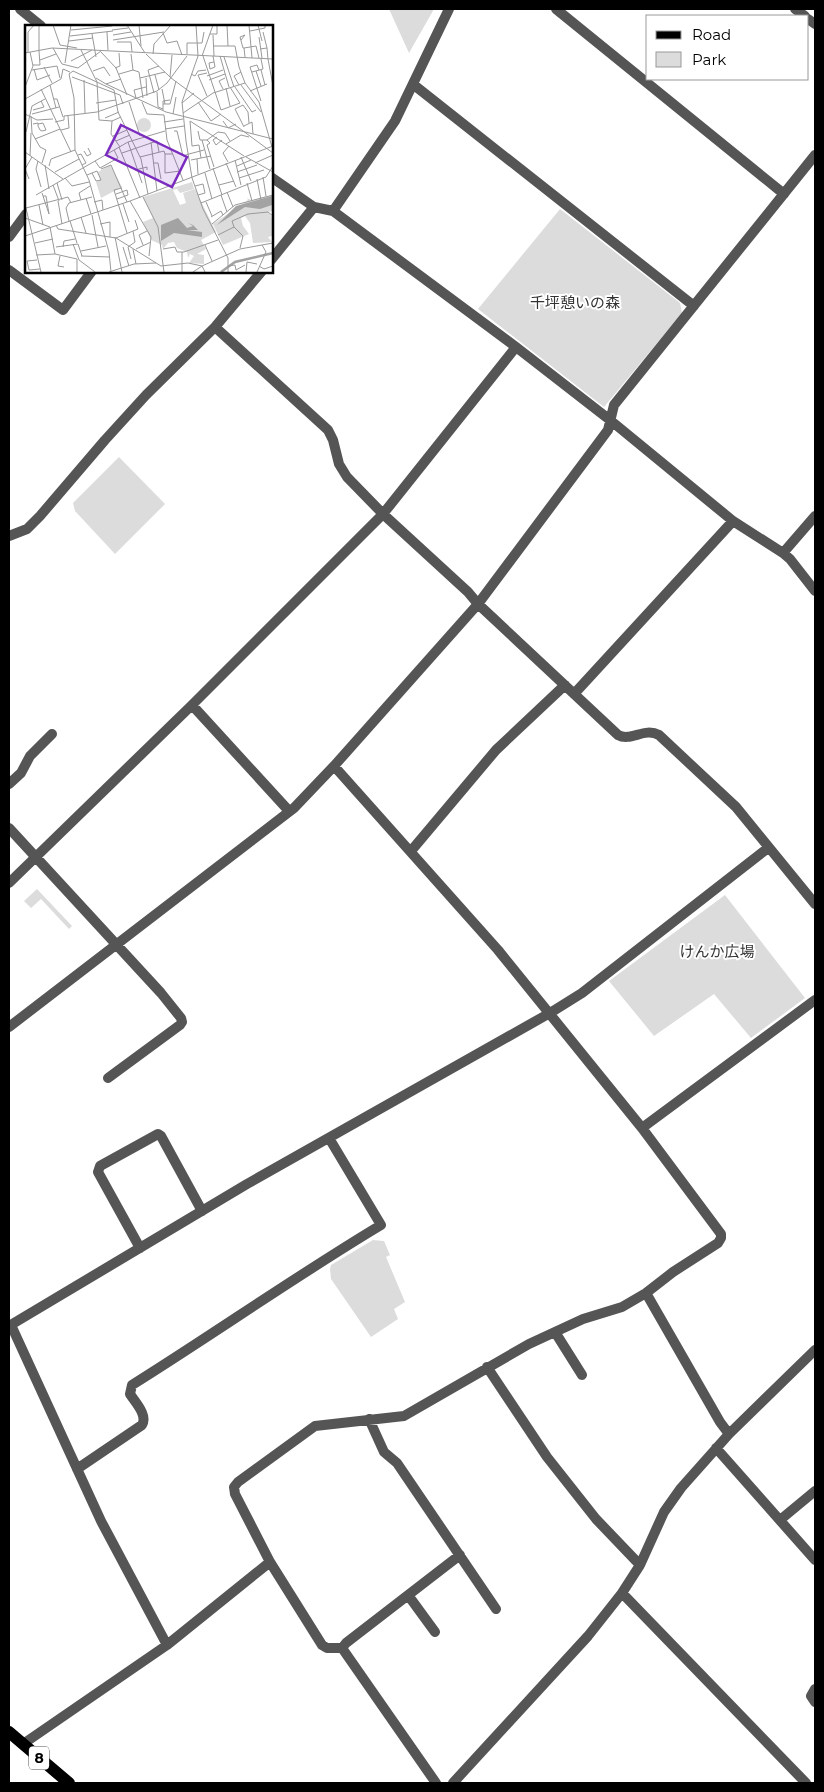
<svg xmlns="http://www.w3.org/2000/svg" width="824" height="1792" font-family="Montserrat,'Noto Sans JP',sans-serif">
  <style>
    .green { fill: #dcdcdc }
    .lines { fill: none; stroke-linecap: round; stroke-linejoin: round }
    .street { stroke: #555; stroke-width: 10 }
    .primary { stroke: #000; stroke-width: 12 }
    .labels { text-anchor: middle; stroke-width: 4; stroke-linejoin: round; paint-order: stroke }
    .shield { fill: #fff; stroke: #4c4c4c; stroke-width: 1 }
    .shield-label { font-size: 14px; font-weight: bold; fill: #000 }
    .park-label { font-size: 15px; fill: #333; stroke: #fff }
    .inset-river { fill: none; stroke: #a3a3a3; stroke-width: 2.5 }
    .inset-road { fill: none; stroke: #999; stroke-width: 1 }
    .view { fill: #7b2cbf; fill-opacity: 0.15; stroke: #7b2cbf; stroke-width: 2.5 }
    .inset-edge { fill: none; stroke: #000; stroke-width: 2.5 }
  </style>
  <rect width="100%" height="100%" fill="#fff"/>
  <path class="green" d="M 389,9 L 434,9 L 409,53 Z
    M 560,209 L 680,303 L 682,313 L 604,407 L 478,309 Z
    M 119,457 L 165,504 L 115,554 L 75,511 L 73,503 Z
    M 37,889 L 72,926 L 69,929 L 41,899 L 31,908 L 24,901 Z
    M 725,895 L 805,998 L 751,1038 L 714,994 L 654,1036 L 609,981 Z
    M 373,1240 L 384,1241 L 390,1255 L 386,1257 L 405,1302 L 394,1309 L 398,1319 L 371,1337 L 331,1279 L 330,1269 L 331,1265 Z"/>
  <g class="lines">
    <path class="street" d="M 20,9 L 41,26
      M 556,9 L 784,194
      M 795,9 L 805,16
      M 808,19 L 815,24
      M 414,85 L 694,306
      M 271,177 L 314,207 L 333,211 L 516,347 L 610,420 L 733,521 L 783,553 L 790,559 L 815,591
      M 333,211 L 395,121 L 449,9
      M 9,237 L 26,214
      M 271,260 L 314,207
      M 9,270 L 63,310 L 92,271
      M 215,327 L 328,430 L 333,440 L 339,464 L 347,477 L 383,514 L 468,592 L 478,604 L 618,735 C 631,742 644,727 659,735 L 736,807 L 815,904
      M 9,536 L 27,529 L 40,516 L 105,440 L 146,395 L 215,327 L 262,271
      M 783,553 L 815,516
      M 574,694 L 733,521
      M 192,705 L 289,811
      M 334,766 L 498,950 L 642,1128 L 721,1234 L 721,1238 L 718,1243 L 673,1272 L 646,1293 L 622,1307 L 583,1319 L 529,1344 L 404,1416 L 315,1426 L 238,1482 L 234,1487 L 235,1494 L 270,1562 L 322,1645 L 327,1648 L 342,1648 L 346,1643 L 460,1555
      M 9,784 L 21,773 L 30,756 L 52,734
      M 9,828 L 161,993 L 181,1018 L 182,1022 L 180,1025 L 108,1078
      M 411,851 L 496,750 L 565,685
      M 9,883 L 192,705 L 383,514 L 516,347
      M 9,1027 L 294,808 L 334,766 L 478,604 L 608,430 L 614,405 L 815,155
      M 642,1128 L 815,1000
      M 140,1248 L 98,1172 L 100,1166 L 158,1134 L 161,1136 L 202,1211
      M 646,1293 L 720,1422 L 729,1434
      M 11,1325 L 101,1521 L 167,1645
      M 9,1326 L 247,1184 L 550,1013 L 582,993 L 768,848
      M 555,1332 L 582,1375
      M 487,1367 L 547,1457 L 596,1519 L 640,1565
      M 369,1419 L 384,1452 L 397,1463 L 496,1609
      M 716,1448 L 815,1560
      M 77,1469 L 142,1425 C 148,1415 135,1402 130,1394 L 132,1385 C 215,1333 296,1276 381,1225 L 329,1138
      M 780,1520 L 815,1491
      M 622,1593 L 806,1783
      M 408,1595 L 435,1632
      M 342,1648 L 436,1783
      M 815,1689 L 811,1696 L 815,1702
      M 23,1744 L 167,1645 L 270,1562
      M 453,1783 L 588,1636 L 622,1593 L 640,1565 L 664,1512 L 681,1488 L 729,1434 L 815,1350"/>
    <path class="primary" d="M 9,1732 L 69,1783"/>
  </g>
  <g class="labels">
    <rect class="shield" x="29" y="1746.5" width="20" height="23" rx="4"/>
    <g class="shield-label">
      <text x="39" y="1763">8</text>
    </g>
    <g class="park-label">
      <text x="575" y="308">千坪憩いの森</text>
      <text x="717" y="957">けんか広場</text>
    </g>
  </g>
  <g transform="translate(25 25)">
    <rect width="248" height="248" fill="#fff"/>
    <path d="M112 100a7 7 0 1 1 14 0a7 7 0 1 1-14 0ZM 85,140 L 97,162 L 76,173 L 71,157 L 76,155 L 73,147 ZM 167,157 L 169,164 L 155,168 L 152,164 L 148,165 L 155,180 L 161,178 L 158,168 L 170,164 L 191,207 L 176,215 L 181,224 L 172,229 L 179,230 L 179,239 L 164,238 L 169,231 L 165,229 L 163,233 L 162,227 L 152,223 L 149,217 L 143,218 L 138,224 L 137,220 L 126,215 L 118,197 L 128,193 L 118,172 ZM 242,171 L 247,171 L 247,186 L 243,187 L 247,192 L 247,211 L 243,212 L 247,217 L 228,218 L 225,198 L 220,191 L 216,193 L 218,201 L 224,209 L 198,220 L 188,199 L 223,175 L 222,173 L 226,175 L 221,177 Z" fill="#dcdcdc"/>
    <path d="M 247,171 L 247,180 L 235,184 L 220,182 L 192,200 L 211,181 ZM 153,193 L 162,203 L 168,201 L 163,198 L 168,200 L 173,205 L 162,205 L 177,207 L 177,212 L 149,208 L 136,216 L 136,200 Z" fill="#a3a3a3"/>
    <path class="inset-river" d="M 196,247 L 210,237 L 248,228"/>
    <path class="inset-road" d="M 14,0 L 14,26M 28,0 L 35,20M 102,0 L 120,28M 114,0 L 116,21M 171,0 L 173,31M 202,0 L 203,21M 224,0 L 227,33M 233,0 L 237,16M 46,5 L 87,1M 87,5 L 103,3M 225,6 L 240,3 L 240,0M 82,7 L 83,25M 238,7 L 242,23M 138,8 L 142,18 L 152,16 L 157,30M 67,9 L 71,32M 185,9 L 192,9 L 192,0M 88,10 L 106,7M 188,10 L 189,31M 45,11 L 88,6M 234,12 L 237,33M 88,15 L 139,7M 216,15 L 220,10 L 215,12 L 218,23 L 219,23M 44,16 L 68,13M 92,17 L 106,17 L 107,27M 35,20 L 52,23M 189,21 L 210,21 L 214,42 L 220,58 L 234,77 L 247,122M 28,23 L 37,39 L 53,43 L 76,26M 235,24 L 242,23 L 243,34M 56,25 L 72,57 L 74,95 L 87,96 L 96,92M 3,27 L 3,7 L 9,0M 76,27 L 91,43 L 102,70M 0,28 L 27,23 L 248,34M 106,29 L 108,45M 121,29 L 146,53 L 248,128M 128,29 L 129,19 L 146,0M 162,29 L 162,18 L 177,18 L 179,7M 173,31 L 157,77 L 161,116 L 167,153 L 178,184 L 203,233 L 203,247M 177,31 L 188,0M 178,31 L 196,85M 188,31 L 190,42 L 185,44 L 184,38 L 189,37M 195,31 L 204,62M 199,32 L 209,62M 220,32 L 219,23 L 231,21 L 234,33M 243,34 L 248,61M 15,35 L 31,29M 46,36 L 67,25M 40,38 L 46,0M 8,40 L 15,40 L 14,26M 19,42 L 27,58M 90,43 L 95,41 L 94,28M 9,44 L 12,55 L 25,50M 7,45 L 32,41 L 35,53M 234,45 L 232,40 L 225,42 L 236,76M 236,45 L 240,60M 48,46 L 44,49 L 49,73 L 50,125 L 64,155 L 84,227 L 86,247M 48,46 L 89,65 L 93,87 L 116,134 L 123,169M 68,46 L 79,42 L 85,51M 231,46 L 236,61M 227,47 L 238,44 L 236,34M 182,48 L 173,50 L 182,71M 94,49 L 108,45 L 114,47 L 118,73M 166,49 L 170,51 L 173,46 L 181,45M 130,50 L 134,65M 182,51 L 198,45M 47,52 L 95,70 L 98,79M 145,52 L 147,30M 71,53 L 81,59 L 96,54M 115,53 L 140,47M 121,53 L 122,71M 59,55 L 60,88M 184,55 L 200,49M 81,59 L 141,87 L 248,114M 25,60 L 31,83M 214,60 L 209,51 L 216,47M 216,60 L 236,87M 0,62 L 8,41 L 5,27M 210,62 L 227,87 L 231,85M 201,63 L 205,81M 16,64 L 46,127M 137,64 L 140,79M 198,64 L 194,56 L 200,53M 225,66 L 242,59M 132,67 L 133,82 L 138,84M 129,68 L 123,45 L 134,41M 111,73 L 109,65 L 121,62M 0,74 L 36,54 L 38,44 L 45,47M 29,74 L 32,74 L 38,92M 104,77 L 115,111M 117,77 L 122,89 L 139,90M 173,77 L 186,96 L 196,89M 71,78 L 91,75M 157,78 L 169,68M 138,79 L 145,79 L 151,56M 214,82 L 218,80 L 223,87 L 224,98M 214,82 L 210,84 L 219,102M 8,85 L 19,82 L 16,76M 138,85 L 138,76 L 145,75M 196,85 L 215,78 L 205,62M 72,87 L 132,66 L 142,58 L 162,31M 158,88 L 188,68 L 220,58M 0,89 L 12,95 L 28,94M 7,89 L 34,82M 148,89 L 151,72M 139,90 L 142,115 L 158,155M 6,91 L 7,108 L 15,122 L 21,125 L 17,138M 80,93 L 94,87M 87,96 L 86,109 L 95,122M 165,96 L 219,131M 165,96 L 167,121M 198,96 L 203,103 L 211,99M 30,97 L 39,95 L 39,91 L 72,87M 139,97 L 158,94M 8,99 L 13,98 L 13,101 L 15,105 L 17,106 L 21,105 L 18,98 L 13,99M 219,101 L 227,97 L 228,109M 140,104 L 159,101M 36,105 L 44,103 L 43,91M 149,106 L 152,106 L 158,131 L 164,129M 173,106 L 175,115 L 182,115 L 185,118 L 182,120 L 189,142M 1,107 L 7,81 L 20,74M 88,111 L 102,105M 192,112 L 188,115 L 191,120 L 197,115M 10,114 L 35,104M 177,115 L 185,144M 182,115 L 193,107 L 200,108 L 205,116M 91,116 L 105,110M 103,117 L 117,158M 126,117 L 132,166M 201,119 L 216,110 L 224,112M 167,121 L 174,120 L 176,133M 94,122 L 115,173M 59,126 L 62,131 L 66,129 L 63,123M 0,127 L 38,154M 97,128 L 132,116 L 134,127M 140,129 L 140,148 L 155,146M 164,129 L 179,125M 53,130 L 56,129 L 61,138 L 57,140M 5,131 L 6,108M 115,132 L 139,126 L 140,129 L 147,129M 216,132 L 226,156M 221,132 L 248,147M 172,134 L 173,149M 166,135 L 186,131M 210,135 L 216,160M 13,136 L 11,144 L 16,162M 70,136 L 75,143 L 93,133 L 89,125M 203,137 L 198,128 L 204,121M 129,138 L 133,138 L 136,154M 201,138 L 211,162M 230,138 L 248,130M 20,140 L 24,164M 24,141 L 26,134 L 50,125M 212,141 L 226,135M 188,143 L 197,170M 76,144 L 86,140 L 102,177M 110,145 L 122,142 L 122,145M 30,147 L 54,134M 212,147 L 232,140M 180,148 L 187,174M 62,150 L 72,146 L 76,155 L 71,156 L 67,148M 238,152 L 241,171M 40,153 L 47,161 L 64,157M 214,153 L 239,145M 4,154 L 0,144 L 7,132M 232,154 L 236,175M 32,158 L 37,175M 222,158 L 227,176M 28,160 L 34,176M 194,160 L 209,156M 170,161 L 178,159 L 180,168 L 173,170M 97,163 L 89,165 L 102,208M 202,167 L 208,182M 17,168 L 24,189M 91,169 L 102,165 L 103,170 L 92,174M 11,170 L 103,117 L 140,106M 196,170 L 202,187M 18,171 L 21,171 L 24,189M 118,172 L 133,202 L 139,247M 61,173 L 66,189M 56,175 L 54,168 L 65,161M 33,176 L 37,199M 105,176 L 126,212 L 124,231M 69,177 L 77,175 L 78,185M 181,177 L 187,191M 176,178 L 241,152 L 248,141M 0,179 L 16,247M 98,179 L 104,197M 14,180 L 18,200M 1,183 L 43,172 L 46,178M 67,190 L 73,222M 56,192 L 61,208M 186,192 L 196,186 L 198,190M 0,193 L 25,202M 44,196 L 41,183 L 44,178 L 67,172M 45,196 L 52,218M 75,199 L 85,197 L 85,212M 187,199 L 210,180 L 248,170M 31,200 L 33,204 L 91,213 L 136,241 L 163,238 L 177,241 L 215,224 L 248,218M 25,202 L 30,229M 209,202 L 218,211 L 215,223M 193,210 L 209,202 L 207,196 L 223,189 L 243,187 L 248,191M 0,211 L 105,176 L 248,121M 90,212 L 97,247M 91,213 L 113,204 L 110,195M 10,218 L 28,214M 48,219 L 54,235 L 70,247M 118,220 L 114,210 L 122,206M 180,220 L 187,236M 31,222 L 53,219 L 57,231M 38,222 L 39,216 L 50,214M 98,222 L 104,241M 108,224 L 111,239M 111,224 L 126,217M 138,224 L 150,222 L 152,227 L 159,227 L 193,215M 56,226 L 81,221M 157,227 L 157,247M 11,230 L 30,229 L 52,234 L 52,247M 35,231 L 33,241 L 39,242M 56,231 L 85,232M 106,234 L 103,222 L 110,217 L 108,206M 12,235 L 2,236 L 4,245 L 15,244M 203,241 L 210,240 L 211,245 L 220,240M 234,241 L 239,244 L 248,241M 84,247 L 109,239 L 131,238M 168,247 L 177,241 L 180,247M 221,247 L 222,237 L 232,239M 232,247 L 241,227 L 237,220"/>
    <path class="view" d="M 96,100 L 162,132 L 147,162 L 81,130 Z"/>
    <rect width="248" height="248" class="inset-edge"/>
  </g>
  <rect width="824" height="1792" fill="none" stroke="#000000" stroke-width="20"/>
  <rect x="646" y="15" width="162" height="65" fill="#ffffff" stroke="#999999"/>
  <rect x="656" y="31" width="25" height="8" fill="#000000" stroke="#999999"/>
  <text x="692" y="40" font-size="15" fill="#000000">Road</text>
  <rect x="656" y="52" width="25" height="15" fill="#dcdcdc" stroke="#999999"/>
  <text x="692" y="65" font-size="15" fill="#000000">Park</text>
</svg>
